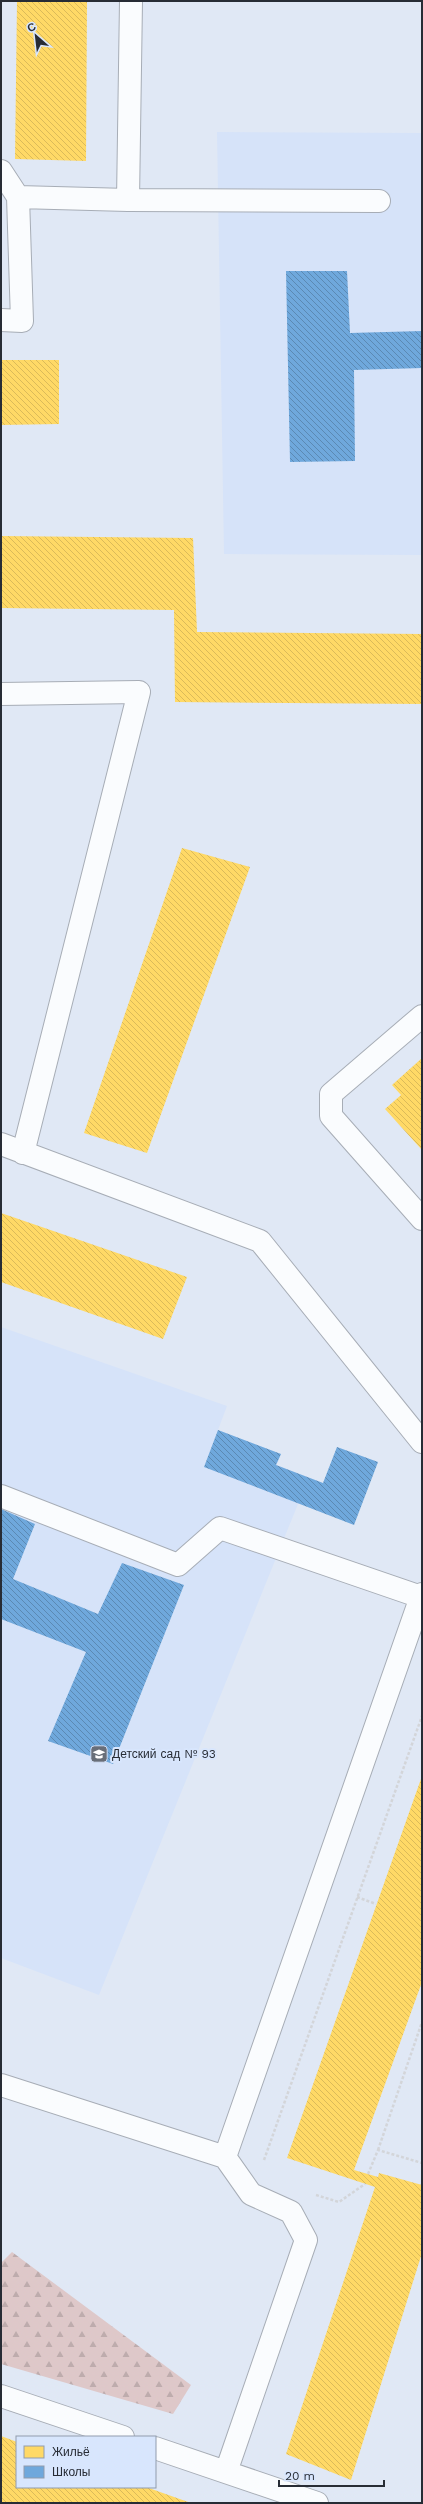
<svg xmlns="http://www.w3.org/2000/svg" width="423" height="2504" font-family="'Work Sans',sans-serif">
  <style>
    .built { fill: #d6e3f9 }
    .forest { fill: url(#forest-firs) }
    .homes { fill: url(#homes-back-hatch) }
    .schools { fill: url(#schools-back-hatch) }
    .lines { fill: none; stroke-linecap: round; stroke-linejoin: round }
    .minor-casing { stroke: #a7adb6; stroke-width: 24 }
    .path { stroke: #d3d5d9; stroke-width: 2.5; stroke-dasharray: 3 2; stroke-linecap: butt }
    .minor { stroke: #fafcfe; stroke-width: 22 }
    .labels { text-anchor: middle; stroke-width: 4; stroke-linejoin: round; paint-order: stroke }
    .poi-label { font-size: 12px; fill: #272c35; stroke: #d8e6fd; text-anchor: start }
  </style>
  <defs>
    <pattern id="forest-firs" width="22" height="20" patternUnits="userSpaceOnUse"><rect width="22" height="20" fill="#dec8c9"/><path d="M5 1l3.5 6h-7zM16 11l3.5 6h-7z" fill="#beacad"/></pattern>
    <pattern id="homes-back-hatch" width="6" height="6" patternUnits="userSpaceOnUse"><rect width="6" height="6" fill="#ffd966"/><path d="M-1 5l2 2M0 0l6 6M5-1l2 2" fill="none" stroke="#dbba59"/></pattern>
    <pattern id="schools-back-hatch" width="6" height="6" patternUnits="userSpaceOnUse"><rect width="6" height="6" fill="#6fa8dc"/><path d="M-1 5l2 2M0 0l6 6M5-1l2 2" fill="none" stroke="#5b89b3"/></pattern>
  </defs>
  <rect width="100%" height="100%" fill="#e0e8f5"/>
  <path class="built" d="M 217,132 L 422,133 L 422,555 L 224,554 Z
    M 1,1327 L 227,1406 L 218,1430 L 281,1454 L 277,1465 L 323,1483 L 337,1447 L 378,1462 L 298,1504 L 99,1995 L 1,1958 Z"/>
  <path class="forest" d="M 12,2252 L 191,2385 L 173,2414 L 1,2364 L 1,2263 Z"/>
  <path class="homes" d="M 17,1 L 87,1 L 86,161 L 15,159 Z
    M 1,360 L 59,360 L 59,424 L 1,425 Z
    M 1,536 L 193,538 L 197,632 L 422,634 L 422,704 L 175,702 L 174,610 L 1,608 Z
    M 182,848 L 250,867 L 147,1153 L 84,1133 Z
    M 422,1058 L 422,1150 L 385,1109 L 401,1095 L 392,1085 Z
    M 1,1213 L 187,1277 L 163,1339 L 1,1282 Z
    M 422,1776 L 422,1982 L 354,2170 L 378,2177 L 379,2173 L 422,2185 L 422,2253 L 351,2480 L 286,2454 L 375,2187 L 287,2158 Z
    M 1,2436 L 17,2442 L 17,2487 L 146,2487 L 191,2503 L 1,2503 Z"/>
  <path class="schools" d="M 286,271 L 347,271 L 350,333 L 422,331 L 422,368 L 354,370 L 355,461 L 290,462 Z
    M 218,1430 L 281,1454 L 276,1465 L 323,1483 L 337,1447 L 378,1462 L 354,1525 L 204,1467 Z
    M 1,1509 L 35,1524 L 13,1579 L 98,1614 L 122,1563 L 184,1585 L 113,1764 L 48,1741 L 86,1652 L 1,1619 Z"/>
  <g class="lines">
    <defs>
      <path id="minor" d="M 1,171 L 18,197 L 128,200 L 131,1
        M 128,200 L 379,201
        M 1,320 L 22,321 L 18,197
        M 1,694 L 139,692 L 23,1153
        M 422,1016 L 331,1094 L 331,1116 L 422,1219
        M 1,1144 L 260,1241 L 422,1442
        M 1,1496 L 178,1565 L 220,1528 L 421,1597
        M 1,2085 L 225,2157
        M 1,2396 L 123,2437
        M 155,2448 L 317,2503
        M 226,2472 L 306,2240 L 291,2212 L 251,2194 L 225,2157 L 422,1594"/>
    </defs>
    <use href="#minor" class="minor-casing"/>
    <path class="path" d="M 357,1897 L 376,1904
      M 378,2150 L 422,2022
      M 264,2160 L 422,1716
      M 368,2174 L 378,2150 L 422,2163
      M 316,2195 L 339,2202 L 365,2184"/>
    <use href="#minor" class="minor"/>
  </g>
  <defs>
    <symbol id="school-square" viewBox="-11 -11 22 22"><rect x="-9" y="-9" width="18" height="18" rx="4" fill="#686e78" stroke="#d8e6fd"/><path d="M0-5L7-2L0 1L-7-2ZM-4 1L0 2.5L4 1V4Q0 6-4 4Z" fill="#fff"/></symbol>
  </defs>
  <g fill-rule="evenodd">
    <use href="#school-square" x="89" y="1744" width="20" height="20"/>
  </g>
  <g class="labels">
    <g class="poi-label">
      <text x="112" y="1758">Детский сад № 93</text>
    </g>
  </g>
  <rect width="423" height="2504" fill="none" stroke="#272c35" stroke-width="4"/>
  <rect x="16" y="2436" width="140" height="52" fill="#d8e6fd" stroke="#919cad"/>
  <rect x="24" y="2446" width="20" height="12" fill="#ffd966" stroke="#919cad"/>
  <text x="52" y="2456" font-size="12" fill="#272c35">Жильё</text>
  <rect x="24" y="2466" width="20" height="12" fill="#6fa8dc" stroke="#919cad"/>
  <text x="52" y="2476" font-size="12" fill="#272c35">Школы</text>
  <g transform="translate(36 36) rotate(332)" stroke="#d8e6fd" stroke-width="3" paint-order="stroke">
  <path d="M0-3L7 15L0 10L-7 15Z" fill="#272c35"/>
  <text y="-6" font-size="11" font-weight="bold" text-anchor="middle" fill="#272c35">С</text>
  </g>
  <path d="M279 2480v6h105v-6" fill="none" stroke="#272c35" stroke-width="2"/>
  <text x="285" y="2480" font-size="12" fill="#272c35" stroke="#d8e6fd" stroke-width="3" paint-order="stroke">20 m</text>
</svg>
